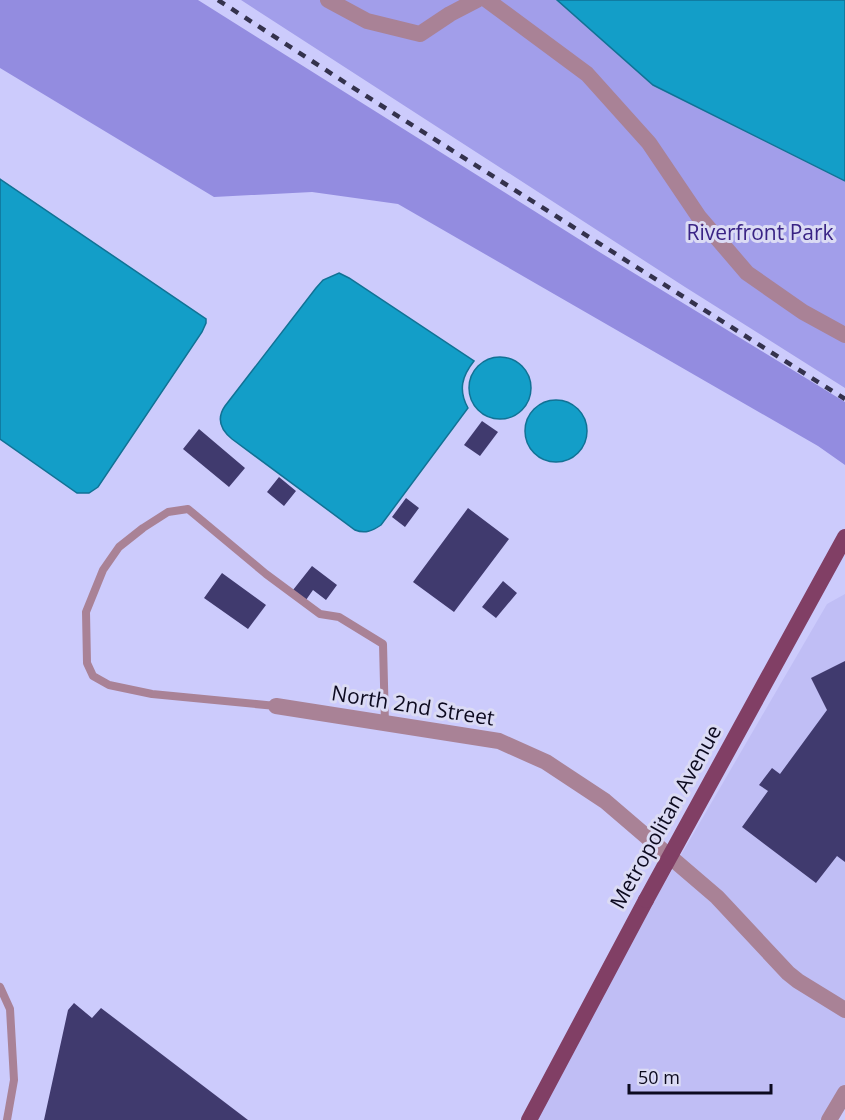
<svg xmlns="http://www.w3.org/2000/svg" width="845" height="1120" font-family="'Open Sans',sans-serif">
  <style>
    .built { fill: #c0bef5 }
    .green { fill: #a29eea }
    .forest { fill: #938ce0 }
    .water { fill: #139ec8; stroke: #117295; stroke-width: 1.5 }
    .building { fill: #403a6e }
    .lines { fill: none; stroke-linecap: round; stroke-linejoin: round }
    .service { stroke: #a98296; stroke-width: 8 }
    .minor { stroke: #a98296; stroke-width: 16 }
    .primary { stroke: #813f65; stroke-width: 16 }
    .rail { stroke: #34324d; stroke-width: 4.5; stroke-dasharray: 8 8; stroke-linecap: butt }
    .primary-bridge { stroke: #813f65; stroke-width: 16 }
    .labels { text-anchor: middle; stroke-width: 6; stroke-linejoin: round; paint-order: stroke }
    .park-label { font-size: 21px; fill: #3a2485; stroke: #dbdbf4 }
    .street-label { font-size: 21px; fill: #0c0a1f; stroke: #dbdbf4 }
  </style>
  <rect width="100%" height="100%" fill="#cccbfc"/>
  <path class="built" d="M 845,594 L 845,1093 L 829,1120 L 529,1120 L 553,1075 L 827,604 Z"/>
  <path class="green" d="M 241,0 L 557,0 L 653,85 L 845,181 L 845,388 L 685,287 Z"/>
  <path class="forest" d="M 0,0 L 198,0 L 601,253 L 845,402 L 845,465 L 818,446 L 398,204 L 312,192 L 214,197 L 0,68 Z"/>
  <path class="water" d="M 557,0 L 845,0 L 845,181 L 653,85 Z
    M 0,179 L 206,319 L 206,323 L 202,332 L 98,487 L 89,493 L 77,493 L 0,439 Z
    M 339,273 L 349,278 L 474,361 C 462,376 458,390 468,408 L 381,525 C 372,531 365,534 355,530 L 232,439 C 221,430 216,419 225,406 L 316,288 L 323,280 Z
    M469 388a31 31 0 1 1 62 0a31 31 0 1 1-62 0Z
    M525 431a31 31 0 1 1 62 0a31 31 0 1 1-62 0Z"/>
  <path class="building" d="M 482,421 L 498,432 L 480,456 L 464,445 Z
    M 199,429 L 245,468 L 229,487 L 183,449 Z
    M 279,477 L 296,491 L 284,506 L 267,492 Z
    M 406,498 L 419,508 L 405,527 L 392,517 Z
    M 468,508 L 509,539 L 454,612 L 413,582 Z
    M 312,566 L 337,585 L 326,600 L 313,590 L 306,600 L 293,590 Z
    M 222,573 L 266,605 L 248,629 L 204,598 Z
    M 503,581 L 517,593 L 496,618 L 482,607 Z
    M 845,661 L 845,862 L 837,856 L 816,883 L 742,827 L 768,791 L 759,785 L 772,768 L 780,774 L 827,710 L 811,678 Z
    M 74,1003 L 92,1018 L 101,1008 L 248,1120 L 44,1120 L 68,1010 Z"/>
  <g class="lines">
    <path class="service" d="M 276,706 L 152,694 L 109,685 L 93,676 L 87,663 L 86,612 L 103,570 L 119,547 L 143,528 L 168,512 L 188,509 L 266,574 L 320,614 L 339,617 L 383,644 L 385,724
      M 0,987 L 10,1009 L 14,1080 L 7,1120"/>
    <path class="minor" d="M 328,0 L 367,21 L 420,34 L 450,14 L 477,0
      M 487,0 L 587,74 L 649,143 L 699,217 L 747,273 L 803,312 L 845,335
      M 276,706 L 499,741 L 546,762 L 605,801 L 717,897 L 788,973 L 798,981 L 845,1010
      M 829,1120 L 845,1093"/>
    <path class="primary" d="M 529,1120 L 646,900"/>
    <path class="rail" d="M 218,0 L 352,87 L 845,399"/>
    <path class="primary-bridge" d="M 646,900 L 845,537"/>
  </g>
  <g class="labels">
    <g class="park-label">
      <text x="760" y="240">Riverfront Park</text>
    </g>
    <g class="street-label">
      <text transform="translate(413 706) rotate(9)" y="7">North 2nd Street</text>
      <text transform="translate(666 817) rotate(-61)" y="7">Metropolitan Avenue</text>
    </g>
  </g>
  <path d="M629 1084v9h142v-9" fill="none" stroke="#0c0a1f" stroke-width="3"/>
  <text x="638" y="1084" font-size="18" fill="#0c0a1f" stroke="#dbdbf4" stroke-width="4.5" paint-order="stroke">50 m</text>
</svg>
